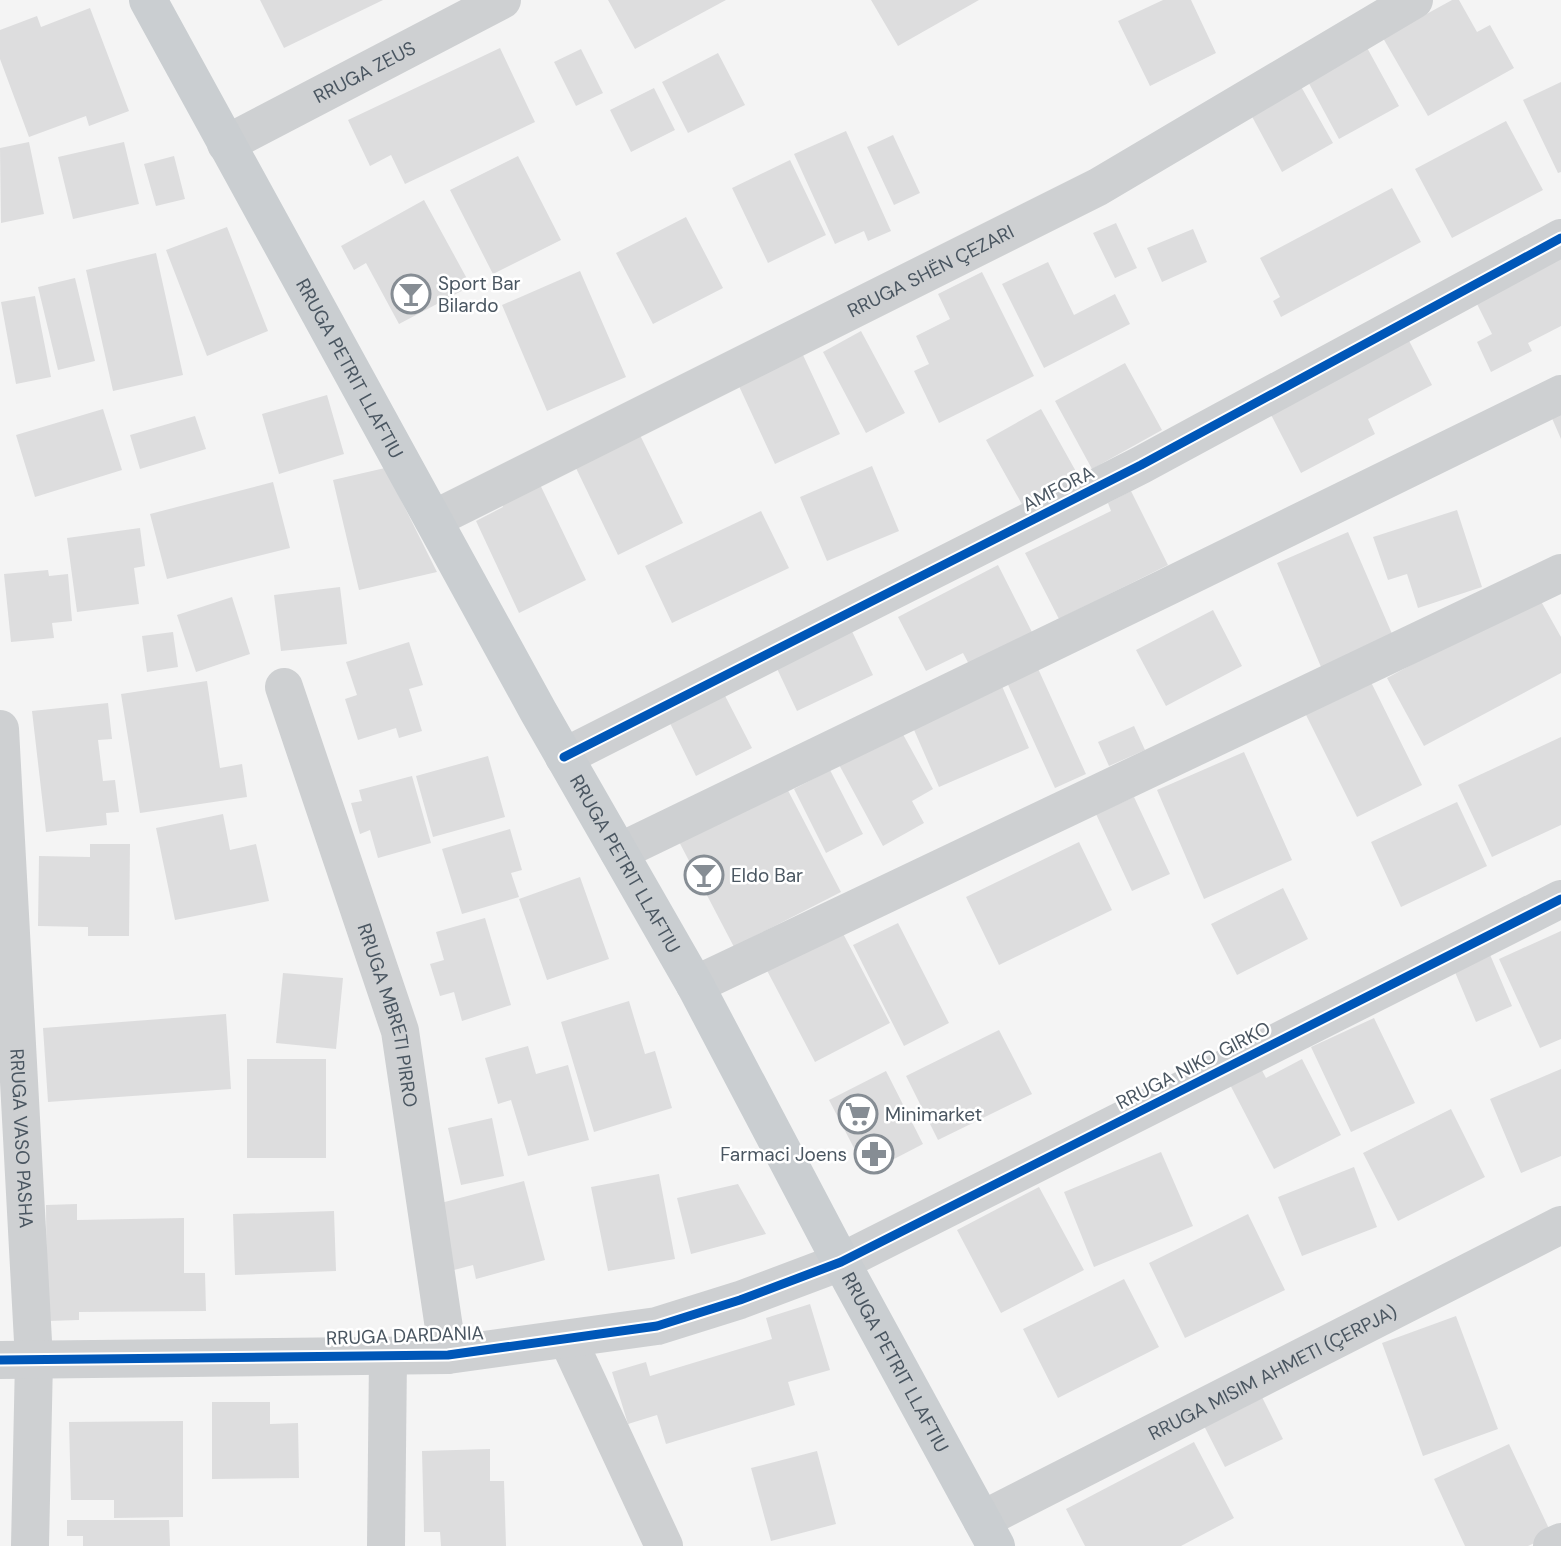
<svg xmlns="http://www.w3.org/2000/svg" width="1561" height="1546" font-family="'DM Sans',sans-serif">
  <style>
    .building { fill: #ddddde }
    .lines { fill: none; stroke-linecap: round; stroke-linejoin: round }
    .minor { stroke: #ced0d2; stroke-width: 38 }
    .major { stroke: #caced1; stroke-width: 38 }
    .cycleway-casing { stroke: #fff; stroke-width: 13 }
    .cycleway { stroke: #0057b8; stroke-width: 9 }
    .labels { text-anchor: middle; stroke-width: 5; stroke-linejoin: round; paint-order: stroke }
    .street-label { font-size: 19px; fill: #4a5661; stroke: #fff }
    .poi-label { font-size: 19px; fill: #4a5661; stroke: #fff; text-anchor: start }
  </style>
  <rect width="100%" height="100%" fill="#f4f4f4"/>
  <path class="building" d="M 260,0 L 383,0 L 284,48 Z
    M 608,0 L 726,0 L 635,49 Z
    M 871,0 L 979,0 L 898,46 Z
    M 1163,0 L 1191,0 L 1216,53 L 1150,86 L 1118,21 Z
    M 1452,0 L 1459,0 L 1477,32 L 1490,25 L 1514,68 L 1428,116 L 1383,38 Z
    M 90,8 L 129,111 L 89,126 L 86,116 L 29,137 L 0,59 L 0,30 L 37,16 L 41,27 Z
    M 1365,44 L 1399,106 L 1339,139 L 1305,76 Z
    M 500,48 L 535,122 L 405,184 L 391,155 L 370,166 L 348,120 Z
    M 581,49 L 603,93 L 576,106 L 554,62 Z
    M 718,53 L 745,105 L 688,133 L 662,82 Z
    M 1561,82 L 1561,172 L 1558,173 L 1523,100 Z
    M 1299,83 L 1333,143 L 1282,172 L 1249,111 Z
    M 654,88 L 675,130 L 631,152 L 610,110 Z
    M 1506,121 L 1543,190 L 1452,238 L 1415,169 Z
    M 846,131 L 891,231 L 868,241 L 864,231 L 835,244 L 794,154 Z
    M 893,135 L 920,193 L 894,205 L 867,147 Z
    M 29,142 L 44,214 L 1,223 L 0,148 Z
    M 124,142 L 139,204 L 73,219 L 58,157 Z
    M 174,156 L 185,199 L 156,206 L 144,164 Z
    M 518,156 L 561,240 L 493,274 L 450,190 Z
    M 790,160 L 826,235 L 768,263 L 732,188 Z
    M 1392,188 L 1421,242 L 1281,317 L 1273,301 L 1280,297 L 1260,258 Z
    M 424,200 L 471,286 L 399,324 L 366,263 L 354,270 L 341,246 Z
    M 686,217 L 723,288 L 653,324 L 616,253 Z
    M 1116,223 L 1137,268 L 1115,278 L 1093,233 Z
    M 227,227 L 268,331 L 207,356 L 166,250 Z
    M 1193,229 L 1207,262 L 1162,282 L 1147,248 Z
    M 1561,249 L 1561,326 L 1528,343 L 1532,351 L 1491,372 L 1477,342 L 1492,334 L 1472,294 Z
    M 156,253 L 183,375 L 113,391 L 86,270 Z
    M 1048,262 L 1074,315 L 1115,294 L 1130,324 L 1044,368 L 1002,284 Z
    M 580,271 L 626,377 L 547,411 L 502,305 Z
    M 982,272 L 1034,376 L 939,423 L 914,371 L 929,364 L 916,336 L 950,319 L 938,294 Z
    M 75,278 L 95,361 L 58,370 L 38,287 Z
    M 35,296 L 51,377 L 16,384 L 1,302 Z
    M 861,331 L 905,413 L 866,433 L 823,352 Z
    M 1405,333 L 1432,385 L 1368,419 L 1375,434 L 1301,473 L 1266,405 Z
    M 803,355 L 840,434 L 775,464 L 738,384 Z
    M 1125,363 L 1162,430 L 1092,469 L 1055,401 Z
    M 327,395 L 344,454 L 279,474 L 262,414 Z
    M 103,409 L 122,470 L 35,497 L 16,435 Z
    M 1041,409 L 1083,484 L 1028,515 L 986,440 Z
    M 1561,412 L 1561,439 L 1551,416 Z
    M 195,416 L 206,449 L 140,469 L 130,435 Z
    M 639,433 L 683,523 L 618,555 L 574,464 Z
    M 872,466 L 899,531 L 827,561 L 800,497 Z
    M 385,468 L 437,572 L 359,590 L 333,480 Z
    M 533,470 L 586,580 L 519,613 L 476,521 L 503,507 L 494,489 Z
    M 273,482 L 290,548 L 167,579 L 150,514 Z
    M 1131,491 L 1168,565 L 1059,619 L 1025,553 L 1111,511 L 1108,503 Z
    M 1457,510 L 1482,587 L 1418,608 L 1407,574 L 1388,580 L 1373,537 Z
    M 761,511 L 789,568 L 672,623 L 645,566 Z
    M 140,528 L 145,566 L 134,568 L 139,604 L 77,612 L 67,538 Z
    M 1348,532 L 1396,643 L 1324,674 L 1277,563 Z
    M 998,565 L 1036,640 L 973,672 L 963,653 L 926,671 L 898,617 Z
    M 48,570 L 49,576 L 68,574 L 72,621 L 52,623 L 54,638 L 11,642 L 4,574 Z
    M 340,587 L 347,644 L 281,651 L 274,595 Z
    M 1538,596 L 1561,637 L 1561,673 L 1424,746 L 1387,678 Z
    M 232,597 L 250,654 L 196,672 L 177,615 Z
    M 1213,610 L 1242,666 L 1166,706 L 1136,650 Z
    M 848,623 L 873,675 L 797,711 L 772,658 Z
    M 173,632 L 178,667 L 147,672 L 142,636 Z
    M 409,642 L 423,685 L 409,689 L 422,731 L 399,738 L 396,728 L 358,740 L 345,699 L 357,695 L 346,662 Z
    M 1035,662 L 1086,774 L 1055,788 L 1004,676 Z
    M 1367,674 L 1422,785 L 1357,817 L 1302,707 Z
    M 207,681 L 220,768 L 242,764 L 247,797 L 140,813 L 121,694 Z
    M 1001,684 L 1029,748 L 939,787 L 911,723 Z
    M 721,688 L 752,748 L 696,776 L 666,715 Z
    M 108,703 L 112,739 L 98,740 L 103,781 L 115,780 L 119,812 L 106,813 L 107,825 L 46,832 L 32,711 Z
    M 1134,726 L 1145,750 L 1109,766 L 1098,742 Z
    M 899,727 L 933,789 L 912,801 L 924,823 L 883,846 L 837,761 Z
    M 1561,737 L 1561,825 L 1492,857 L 1458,785 Z
    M 1244,752 L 1292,860 L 1204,899 L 1157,790 Z
    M 488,756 L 505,817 L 433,837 L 416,776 Z
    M 830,770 L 863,834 L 826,853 L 794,789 Z
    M 412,776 L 431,843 L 378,858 L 370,830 L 360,834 L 351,803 L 362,801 L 359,790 Z
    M 782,779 L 841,892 L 734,947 L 675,834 Z
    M 1134,797 L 1170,874 L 1132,891 L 1096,814 Z
    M 1457,802 L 1487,866 L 1401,907 L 1371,842 Z
    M 223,814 L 230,850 L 256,844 L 269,901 L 175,920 L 156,828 Z
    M 510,829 L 522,870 L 511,873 L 519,897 L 462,914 L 442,849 Z
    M 1079,842 L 1112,910 L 999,965 L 966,897 Z
    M 90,844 L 130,844 L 129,936 L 88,936 L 88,927 L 38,926 L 39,856 L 90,857 Z
    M 580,877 L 609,959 L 547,980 L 519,899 Z
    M 1283,888 L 1308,939 L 1237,975 L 1211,924 Z
    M 485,918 L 511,1005 L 462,1021 L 454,992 L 440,996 L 430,964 L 444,960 L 436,932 Z
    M 837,922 L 890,1023 L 815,1062 L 762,961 Z
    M 898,923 L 949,1023 L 904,1046 L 853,945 Z
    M 1561,931 L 1561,1039 L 1540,1048 L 1499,959 Z
    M 1488,950 L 1512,1006 L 1476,1022 L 1452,965 Z
    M 283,973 L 343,978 L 336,1049 L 276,1043 Z
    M 629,1001 L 645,1054 L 655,1051 L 672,1108 L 594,1132 L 561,1022 Z
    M 226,1014 L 231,1089 L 48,1102 L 43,1028 Z
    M 1374,1018 L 1415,1103 L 1351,1132 L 1311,1047 Z
    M 999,1030 L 1032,1094 L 938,1140 L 906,1076 Z
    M 528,1046 L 536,1074 L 568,1065 L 589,1140 L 528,1156 L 511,1100 L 498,1104 L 485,1058 Z
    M 247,1059 L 326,1059 L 326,1158 L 247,1158 Z
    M 1302,1059 L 1341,1135 L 1274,1169 L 1226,1077 L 1257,1061 L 1266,1078 Z
    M 1561,1069 L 1561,1156 L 1521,1173 L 1490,1099 Z
    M 886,1071 L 923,1144 L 867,1173 L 829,1100 Z
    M 1451,1109 L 1485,1177 L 1398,1221 L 1363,1153 Z
    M 492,1118 L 504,1176 L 461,1185 L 448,1128 Z
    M 1161,1152 L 1193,1226 L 1094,1267 L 1064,1192 Z
    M 1354,1167 L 1377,1227 L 1302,1256 L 1278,1197 Z
    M 659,1174 L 675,1259 L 608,1271 L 591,1187 Z
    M 524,1181 L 545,1260 L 476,1279 L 473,1265 L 454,1270 L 437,1204 Z
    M 738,1184 L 766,1234 L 691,1254 L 677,1198 Z
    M 1039,1187 L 1084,1270 L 1001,1313 L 957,1230 Z
    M 77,1204 L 77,1220 L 184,1218 L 184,1273 L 205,1273 L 206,1311 L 79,1312 L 79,1320 L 47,1321 L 46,1205 Z
    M 334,1211 L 336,1271 L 235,1275 L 233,1214 Z
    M 1248,1214 L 1285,1290 L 1185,1338 L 1149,1263 Z
    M 1124,1279 L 1159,1347 L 1058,1398 L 1023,1329 Z
    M 810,1304 L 830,1370 L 788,1382 L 795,1405 L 666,1444 L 657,1415 L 628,1424 L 612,1372 L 646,1362 L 650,1376 L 772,1339 L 766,1318 Z
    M 1456,1316 L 1498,1429 L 1423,1456 L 1382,1343 Z
    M 1258,1389 L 1283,1439 L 1225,1467 L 1200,1418 Z
    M 212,1402 L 270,1402 L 270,1424 L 298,1423 L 299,1478 L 212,1479 Z
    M 183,1421 L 183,1517 L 114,1518 L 114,1500 L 71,1500 L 69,1422 Z
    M 1194,1442 L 1234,1518 L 1181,1546 L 1085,1546 L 1066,1509 Z
    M 1509,1444 L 1552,1535 L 1528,1546 L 1465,1546 L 1434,1479 Z
    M 490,1449 L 490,1481 L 504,1481 L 506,1546 L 441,1546 L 440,1532 L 424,1532 L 422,1451 Z
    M 817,1451 L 836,1524 L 771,1541 L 751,1468 Z
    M 67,1520 L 169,1520 L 170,1546 L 83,1546 L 83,1536 L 67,1536 Z"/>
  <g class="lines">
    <g class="minor">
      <path id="s1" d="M 226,144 L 502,0"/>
      <path id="s2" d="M 434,519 L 1098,187 L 1414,0"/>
      <path id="s3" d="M 284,687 L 400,1031 L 448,1355"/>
      <path id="s4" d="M 0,729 L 34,1360 L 30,1546"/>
      <path d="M 564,757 L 1141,465 L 1561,238"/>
      <path d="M 619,852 L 1165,588 L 1561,394"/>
      <path d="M 695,985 L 1561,573"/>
      <path d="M 568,1340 L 664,1546"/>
      <path d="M 0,1360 L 448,1355 L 657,1326 L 740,1300 L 841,1262 L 1561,899"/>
      <path id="s5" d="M 982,1520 L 1561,1225"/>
      <path d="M 386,1546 L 388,1356"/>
      <path d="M 1552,1546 L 1561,1542"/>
    </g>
    <path class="major" id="s6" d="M 148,0 L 538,711 L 695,985 L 841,1262 L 996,1546"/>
    <defs>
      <path id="cycleway" d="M 564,757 L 1141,465 L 1561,238
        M 0,1360 L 448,1355 L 657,1326 L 740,1300 L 841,1262 L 1561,899"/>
    </defs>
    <use href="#cycleway" class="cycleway-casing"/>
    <use href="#cycleway" class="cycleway"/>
  </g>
  <defs>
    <symbol id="bar-ring" viewBox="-11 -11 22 22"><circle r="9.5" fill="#fff" stroke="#868d94" stroke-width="1.5"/><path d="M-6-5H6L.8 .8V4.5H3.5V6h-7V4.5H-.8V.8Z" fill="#868d94"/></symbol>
    <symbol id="supermarket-ring" viewBox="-11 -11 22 22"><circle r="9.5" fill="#fff" stroke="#868d94" stroke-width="1.5"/><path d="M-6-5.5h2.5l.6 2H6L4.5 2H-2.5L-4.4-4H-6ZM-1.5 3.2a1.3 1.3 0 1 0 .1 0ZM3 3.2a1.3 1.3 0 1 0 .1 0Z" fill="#868d94"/></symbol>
    <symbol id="pharmacy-ring" viewBox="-11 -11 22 22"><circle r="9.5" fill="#fff" stroke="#868d94" stroke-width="1.5"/><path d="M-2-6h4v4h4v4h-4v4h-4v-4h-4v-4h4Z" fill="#868d94"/></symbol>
  </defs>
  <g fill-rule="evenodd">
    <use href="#bar-ring" x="389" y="272" width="44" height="44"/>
    <use href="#bar-ring" x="682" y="853" width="44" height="44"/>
    <use href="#supermarket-ring" x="836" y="1092" width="44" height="44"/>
    <use href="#pharmacy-ring" x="852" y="1132" width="44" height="44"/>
  </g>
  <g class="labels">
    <g class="street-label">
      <text dy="7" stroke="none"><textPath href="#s1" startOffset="156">RRUGA ZEUS</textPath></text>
      <text dy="7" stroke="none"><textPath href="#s2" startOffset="555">RRUGA SHËN ÇEZARI</textPath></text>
      <text dy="7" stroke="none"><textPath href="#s6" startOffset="420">RRUGA PETRIT LLAFTIU</textPath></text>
      <text transform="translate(1058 488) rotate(-27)" y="7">AMFORA</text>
      <text dy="7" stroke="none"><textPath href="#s6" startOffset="987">RRUGA PETRIT LLAFTIU</textPath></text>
      <text dy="7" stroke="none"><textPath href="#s3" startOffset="345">RRUGA MBRETI PIRRO</textPath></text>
      <text transform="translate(1193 1065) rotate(-27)" y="7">RRUGA NIKO GIRKO</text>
      <text dy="7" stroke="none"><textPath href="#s4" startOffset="410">RRUGA VASO PASHA</textPath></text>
      <text transform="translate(405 1335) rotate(-2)" y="7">RRUGA DARDANIA</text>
      <text dy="7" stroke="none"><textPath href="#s6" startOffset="1554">RRUGA PETRIT LLAFTIU</textPath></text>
      <text dy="7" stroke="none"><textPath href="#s5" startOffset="326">RRUGA MISIM AHMETI (ÇERPJA)</textPath></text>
    </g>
    <g class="poi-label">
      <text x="438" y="290">Sport Bar<tspan x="438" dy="22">Bilardo</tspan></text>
      <text x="731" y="882">Eldo Bar</text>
      <text x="885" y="1121">Minimarket</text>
      <text x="847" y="1161" text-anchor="end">Farmaci Joens</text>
    </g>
  </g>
</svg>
